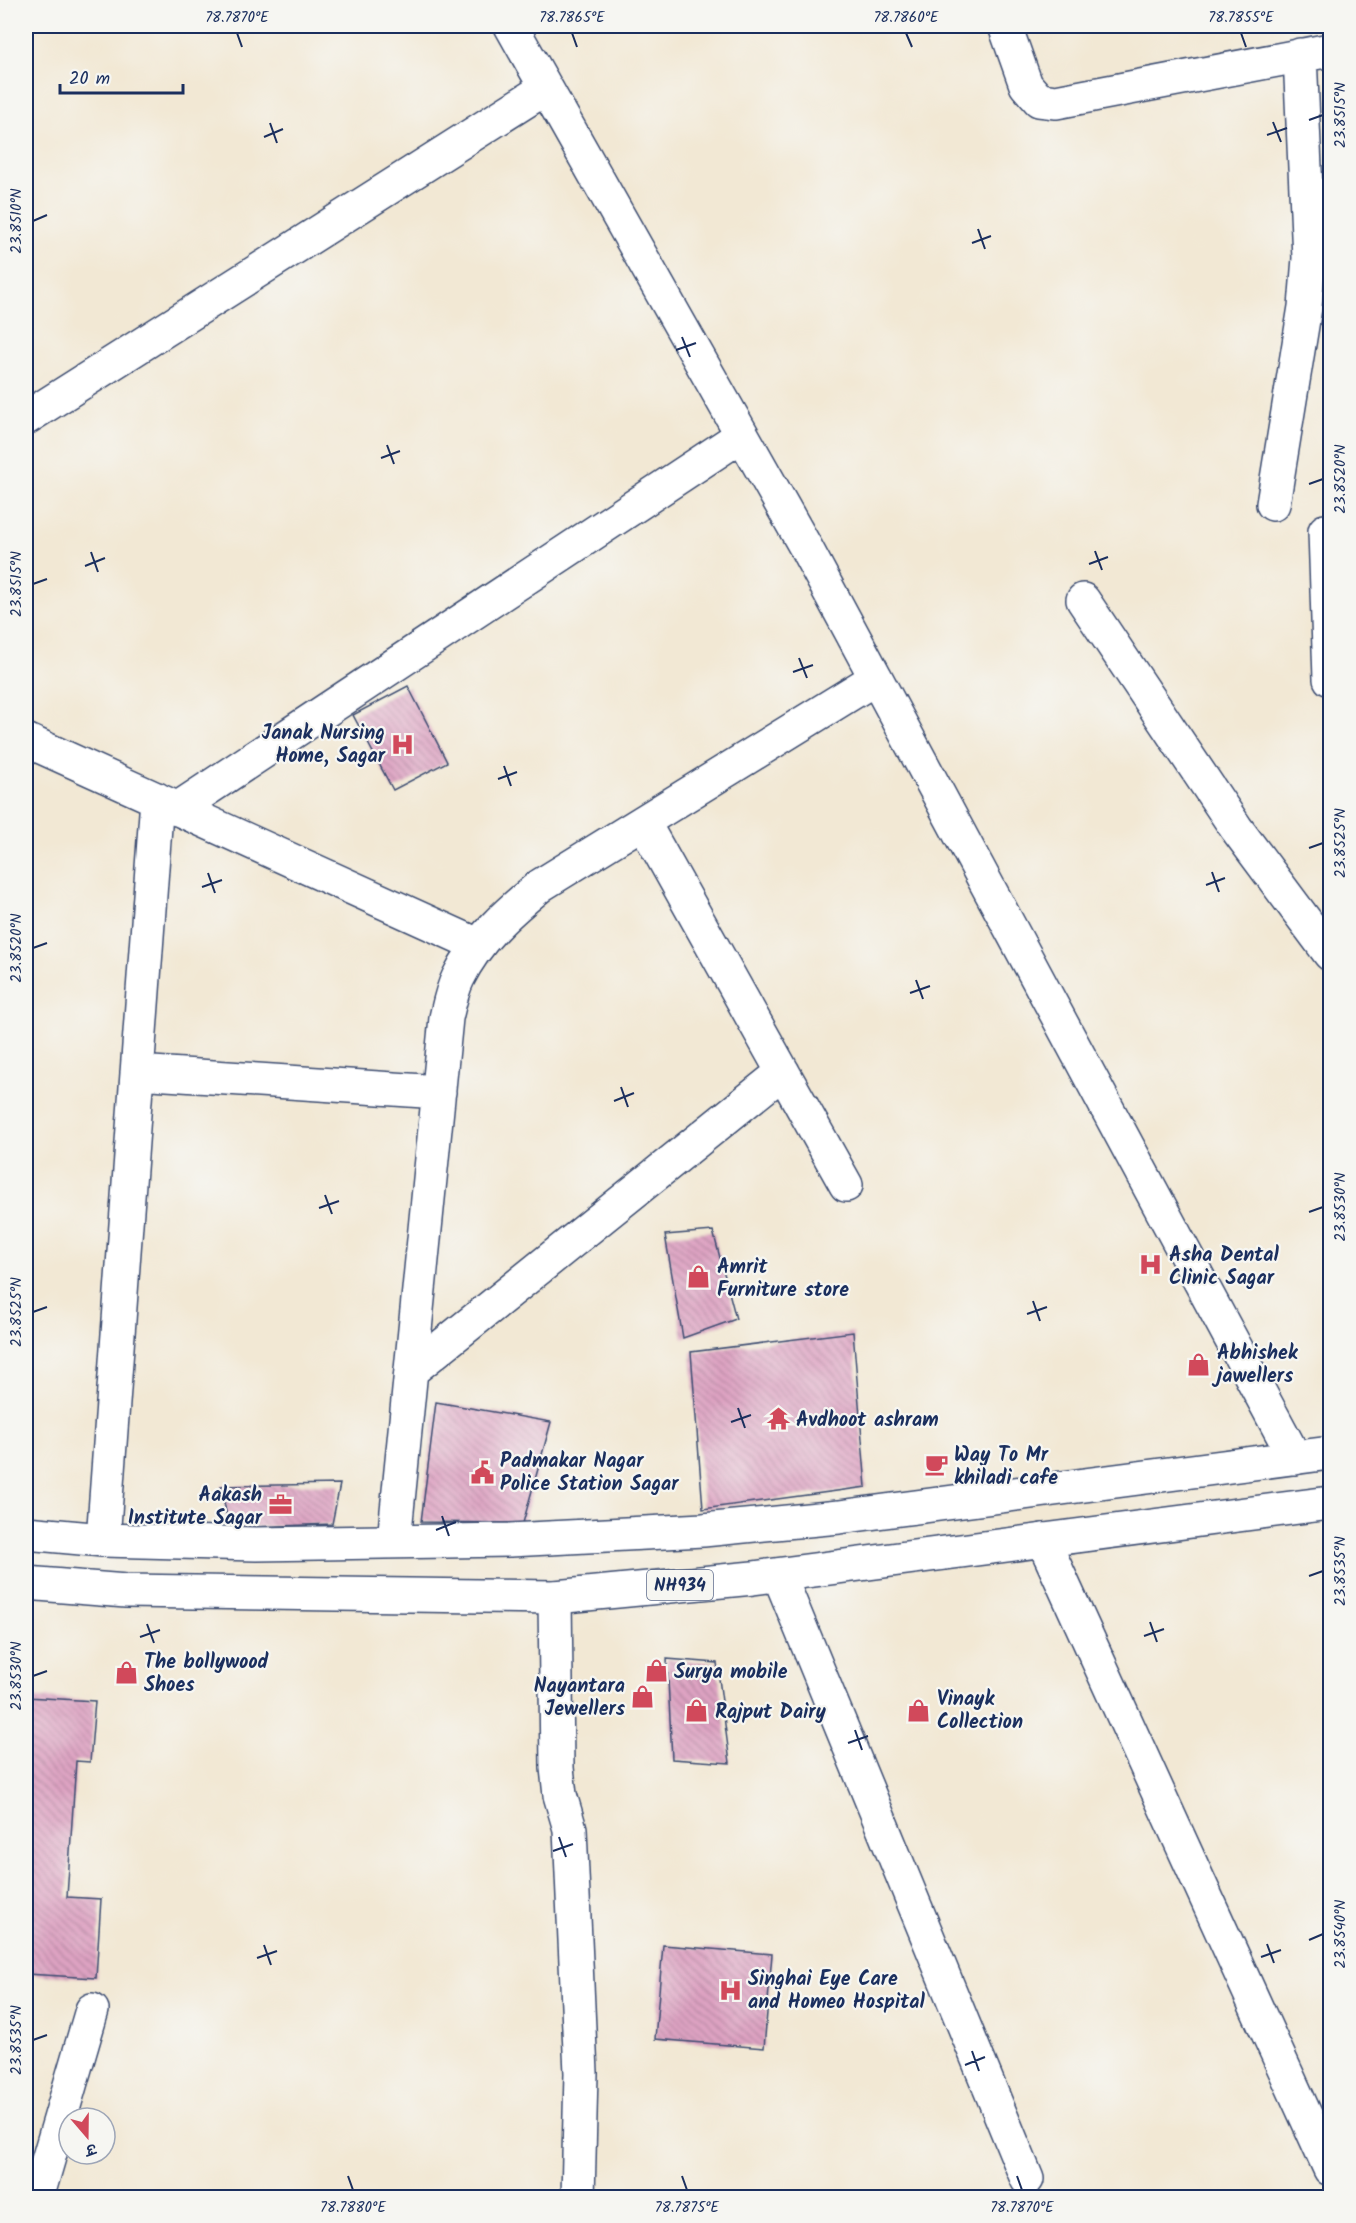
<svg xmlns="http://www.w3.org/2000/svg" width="1356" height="2223" font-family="Kalam,'Playpen Sans Deva',sans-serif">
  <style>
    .building { fill: url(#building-back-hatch) }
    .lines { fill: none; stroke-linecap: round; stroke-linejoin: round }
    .minor-casing { stroke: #3b4b70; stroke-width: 36 }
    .highway-casing { stroke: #3b4b70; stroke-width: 36 }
    .minor { stroke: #fff; stroke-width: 33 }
    .highway { stroke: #fff; stroke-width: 33 }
    .ticks { fill: none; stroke: #1b2f5e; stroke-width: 2 }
    .labels { text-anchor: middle; stroke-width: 4.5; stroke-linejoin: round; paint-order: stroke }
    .shield { fill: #f6f6f2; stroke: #5d6b8a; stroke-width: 1.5 }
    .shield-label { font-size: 18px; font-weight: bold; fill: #1b2f5e }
    .poi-label { font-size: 20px; font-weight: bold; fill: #1b2f5e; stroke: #f6f6f2; text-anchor: start }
    .neatline { fill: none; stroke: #1b2f5e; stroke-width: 2 }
    .ticks-label { font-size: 15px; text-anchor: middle; fill: #1b2f5e }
  </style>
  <defs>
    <pattern id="building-back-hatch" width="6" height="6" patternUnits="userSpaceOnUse" patternTransform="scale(1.5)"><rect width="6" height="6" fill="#dea3c2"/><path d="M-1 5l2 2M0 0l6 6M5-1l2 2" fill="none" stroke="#b385a1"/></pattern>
  </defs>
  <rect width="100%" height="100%" fill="#f6f6f2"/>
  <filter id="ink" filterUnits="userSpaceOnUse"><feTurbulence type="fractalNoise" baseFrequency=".0167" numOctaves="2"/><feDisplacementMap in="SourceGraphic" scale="12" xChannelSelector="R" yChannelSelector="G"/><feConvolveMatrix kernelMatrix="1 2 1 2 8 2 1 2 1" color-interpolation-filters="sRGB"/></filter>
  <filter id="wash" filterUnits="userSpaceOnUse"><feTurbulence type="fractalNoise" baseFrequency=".008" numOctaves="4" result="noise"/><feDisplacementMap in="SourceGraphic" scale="24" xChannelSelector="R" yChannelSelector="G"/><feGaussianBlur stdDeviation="1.35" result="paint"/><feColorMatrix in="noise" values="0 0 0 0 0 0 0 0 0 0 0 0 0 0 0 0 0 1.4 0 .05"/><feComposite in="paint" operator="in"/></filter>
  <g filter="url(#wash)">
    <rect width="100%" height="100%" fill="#f2e8d4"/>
    <g id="blocks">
      <path class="building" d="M 408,686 L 447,762 L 393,790 L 353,715 Z
        M 713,1231 L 736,1319 L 683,1338 L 665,1235 Z
        M 853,1332 L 866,1487 L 703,1509 L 691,1352 Z
        M 436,1402 L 551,1422 L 523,1523 L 421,1522 Z
        M 340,1484 L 332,1524 L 229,1528 L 221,1486 Z
        M 667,1659 L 717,1663 L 730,1763 L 672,1759 Z
        M 26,1697 L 95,1701 L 90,1762 L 76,1761 L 67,1897 L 101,1899 L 96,1978 L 26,1974 Z
        M 663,1945 L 772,1954 L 764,2048 L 655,2039 Z"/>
    </g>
  </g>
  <g filter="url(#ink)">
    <use href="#blocks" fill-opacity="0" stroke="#3b4b70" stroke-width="1.5"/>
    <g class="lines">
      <defs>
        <path id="minor" d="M 511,26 L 805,546 L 1295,1458
          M 1005,26 L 1026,85 L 1039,100 L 1056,102 L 1330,50
          M 26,418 L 546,88
          M 1273,504 L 1305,307 L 1309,258 L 1300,55
          M 1325,531 L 1330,679
          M 1083,600 L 1236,828 L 1330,954
          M 26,740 L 478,945
          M 177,809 L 742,435
          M 643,822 L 846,1185
          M 137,1072 L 439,1092
          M 411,1371 L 783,1072
          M 103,1540 L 157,799
          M 1043,1540 L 1330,2169
          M 394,1541 L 446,1018 C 449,1005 452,990 458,978 C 477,939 508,912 541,885 L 876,678
          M 779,1575 L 1027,2179
          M 555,1597 L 557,1768 L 560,1795 L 570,1829 L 581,2073 L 578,2198
          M 37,2198 L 92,2010"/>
        <path id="highway" d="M 26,1533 L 103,1540 L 256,1544 L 510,1540 L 703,1530 L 839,1517 L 1330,1453
          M 26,1583 L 126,1591 L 555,1597 L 753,1578 L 1330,1503"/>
      </defs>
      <use href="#minor" class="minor-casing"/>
      <use href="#highway" class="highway-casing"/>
      <use href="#minor" class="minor"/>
      <use href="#highway" class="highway"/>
    </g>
  </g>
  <path class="ticks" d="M 237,33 L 242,47M 572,33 L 577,47M 906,33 L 912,47M 1241,33 L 1246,47M 1309,120 L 1323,115M 1273,122 L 1281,142M 270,123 L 277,143M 1267,135 L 1287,128M 264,137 L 283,129M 33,221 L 47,215M 978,229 L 985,249M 972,243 L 991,236M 682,337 L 690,357M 676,350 L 696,343M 387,445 L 394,464M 381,458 L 400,451M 1309,484 L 1323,479M 1095,551 L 1102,570M 91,552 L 98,572M 1089,564 L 1108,557M 85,566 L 105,558M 33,584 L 47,579M 799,658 L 807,678M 793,672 L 813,665M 504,766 L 511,786M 498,779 L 517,772M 1309,848 L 1323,843M 1212,872 L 1219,892M 208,873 L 215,893M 1206,885 L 1225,878M 202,887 L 222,880M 33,948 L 47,943M 916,980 L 923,999M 910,993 L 930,986M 621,1087 L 628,1107M 614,1101 L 634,1093M 325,1195 L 332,1214M 319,1208 L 339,1201M 1309,1212 L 1323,1207M 1033,1301 L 1040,1321M 33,1312 L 47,1307M 1027,1314 L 1047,1307M 738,1408 L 745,1428M 731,1422 L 751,1415M 442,1516 L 449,1536M 436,1530 L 456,1522M 1309,1576 L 1323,1571M 1150,1622 L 1157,1642M 147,1624 L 154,1643M 1144,1636 L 1164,1629M 140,1637 L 160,1630M 33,1676 L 47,1671M 855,1730 L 862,1750M 848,1743 L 868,1736M 559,1837 L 566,1857M 553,1851 L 573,1844M 1309,1940 L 1323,1934M 1267,1944 L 1274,1963M 264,1945 L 271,1965M 1261,1957 L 1281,1950M 257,1958 L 277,1951M 33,2040 L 47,2035M 972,2051 L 979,2071M 965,2065 L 985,2057M 348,2176 L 353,2190M 682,2176 L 687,2190M 1017,2176 L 1022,2190"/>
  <defs>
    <symbol id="hospital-bare" viewBox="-9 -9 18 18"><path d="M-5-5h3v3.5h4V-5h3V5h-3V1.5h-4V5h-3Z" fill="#d1495b" stroke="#f6f6f2" stroke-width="2.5" paint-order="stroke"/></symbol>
    <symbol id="shop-bare" viewBox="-9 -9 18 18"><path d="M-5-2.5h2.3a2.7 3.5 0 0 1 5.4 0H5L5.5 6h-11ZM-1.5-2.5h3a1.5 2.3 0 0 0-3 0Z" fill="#d1495b" stroke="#f6f6f2" stroke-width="2.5" paint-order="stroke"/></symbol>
    <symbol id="temple-bare" viewBox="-9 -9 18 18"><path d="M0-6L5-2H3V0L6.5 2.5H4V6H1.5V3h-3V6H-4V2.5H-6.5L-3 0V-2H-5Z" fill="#d1495b" stroke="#f6f6f2" stroke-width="2.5" paint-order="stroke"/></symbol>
    <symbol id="cafe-bare" viewBox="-9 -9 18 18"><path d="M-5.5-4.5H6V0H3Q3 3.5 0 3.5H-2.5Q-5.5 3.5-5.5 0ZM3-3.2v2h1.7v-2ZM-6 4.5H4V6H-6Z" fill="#d1495b" stroke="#f6f6f2" stroke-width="2.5" paint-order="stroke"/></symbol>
    <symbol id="civic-bare" viewBox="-9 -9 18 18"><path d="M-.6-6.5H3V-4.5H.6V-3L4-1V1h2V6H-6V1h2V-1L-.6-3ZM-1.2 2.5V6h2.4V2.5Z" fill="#d1495b" stroke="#f6f6f2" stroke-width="2.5" paint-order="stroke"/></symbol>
    <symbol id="office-bare" viewBox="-9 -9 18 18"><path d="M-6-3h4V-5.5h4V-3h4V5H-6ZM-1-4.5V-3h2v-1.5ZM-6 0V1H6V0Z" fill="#d1495b" stroke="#f6f6f2" stroke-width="2.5" paint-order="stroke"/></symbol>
  </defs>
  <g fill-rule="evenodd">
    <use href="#hospital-bare" x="386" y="728" width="33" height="33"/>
    <use href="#hospital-bare" x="1134" y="1248" width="33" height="33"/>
    <use href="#shop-bare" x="682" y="1260" width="33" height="33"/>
    <use href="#shop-bare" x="1182" y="1348" width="33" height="33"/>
    <use href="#temple-bare" x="762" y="1402" width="33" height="33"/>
    <use href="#cafe-bare" x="920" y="1448" width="33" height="33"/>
    <use href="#civic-bare" x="466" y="1456" width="33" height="33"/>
    <use href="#office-bare" x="264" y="1488" width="33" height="33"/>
    <use href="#shop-bare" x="640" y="1654" width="33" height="33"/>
    <use href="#shop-bare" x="110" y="1656" width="33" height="33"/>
    <use href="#shop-bare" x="626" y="1680" width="33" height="33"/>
    <use href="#shop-bare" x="902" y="1694" width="33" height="33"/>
    <use href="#shop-bare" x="680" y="1694" width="33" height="33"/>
    <use href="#hospital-bare" x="714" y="1974" width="33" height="33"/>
  </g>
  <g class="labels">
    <rect class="shield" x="647" y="1570" width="66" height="30" rx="4.5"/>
    <g class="shield-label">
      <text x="680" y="1591">NH934</text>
    </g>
    <g class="poi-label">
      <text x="385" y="739" text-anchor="end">Janak Nursing<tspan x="385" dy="23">Home, Sagar</tspan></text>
      <text x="1169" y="1261">Asha Dental<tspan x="1169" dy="23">Clinic Sagar</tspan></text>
      <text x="717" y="1273">Amrit<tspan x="717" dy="23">Furniture store</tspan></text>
      <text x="1217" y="1359">Abhishek<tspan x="1217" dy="23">jawellers</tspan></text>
      <text x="796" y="1426">Avdhoot ashram</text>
      <text x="954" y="1461">Way To Mr<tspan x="954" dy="23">khiladi cafe</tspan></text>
      <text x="500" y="1467">Padmakar Nagar<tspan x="500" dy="23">Police Station Sagar</tspan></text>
      <text x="262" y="1501" text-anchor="end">Aakash<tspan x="262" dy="23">Institute Sagar</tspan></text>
      <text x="144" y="1668">The bollywood<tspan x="144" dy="23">Shoes</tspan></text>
      <text x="674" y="1678">Surya mobile</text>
      <text x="625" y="1692" text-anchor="end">Nayantara<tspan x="625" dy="23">Jewellers</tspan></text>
      <text x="937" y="1705">Vinayk<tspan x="937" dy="23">Collection</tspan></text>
      <text x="715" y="1718">Rajput Dairy</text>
      <text x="748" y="1985">Singhai Eye Care<tspan x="748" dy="23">and Homeo Hospital</tspan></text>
    </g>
  </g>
  <rect width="1356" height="2223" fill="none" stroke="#f6f6f2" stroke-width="66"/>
  <g transform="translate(87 2136) rotate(160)"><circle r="28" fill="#f6f6f2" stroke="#9ea6b7" stroke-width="1.5"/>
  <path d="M0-4.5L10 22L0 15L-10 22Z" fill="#d1495b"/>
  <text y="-9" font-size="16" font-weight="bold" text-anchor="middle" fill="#1b2f5e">उ</text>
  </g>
  <path d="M60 84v9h123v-9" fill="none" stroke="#1b2f5e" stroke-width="3"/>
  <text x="69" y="84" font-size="18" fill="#1b2f5e" stroke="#f6f6f2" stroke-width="4.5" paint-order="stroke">20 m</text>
  <rect x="33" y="33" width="1290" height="2157" class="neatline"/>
  <g class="ticks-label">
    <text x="237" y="22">78.7870°E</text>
    <text x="572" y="22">78.7865°E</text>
    <text x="906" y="22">78.7860°E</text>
    <text x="1241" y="22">78.7855°E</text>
    <text transform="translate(1340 115) rotate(-90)" y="5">23.8515°N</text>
    <text transform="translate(16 221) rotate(-90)" y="5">23.8510°N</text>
    <text transform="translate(1340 479) rotate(-90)" y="5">23.8520°N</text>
    <text transform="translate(16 584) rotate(-90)" y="5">23.8515°N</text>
    <text transform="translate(1340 843) rotate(-90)" y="5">23.8525°N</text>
    <text transform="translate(16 948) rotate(-90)" y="5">23.8520°N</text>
    <text transform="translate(1340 1207) rotate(-90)" y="5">23.8530°N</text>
    <text transform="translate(16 1312) rotate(-90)" y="5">23.8525°N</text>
    <text transform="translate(1340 1571) rotate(-90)" y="5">23.8535°N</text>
    <text transform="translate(16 1676) rotate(-90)" y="5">23.8530°N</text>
    <text transform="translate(1340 1934) rotate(-90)" y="5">23.8540°N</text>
    <text transform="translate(16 2040) rotate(-90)" y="5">23.8535°N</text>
    <text x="353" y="2212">78.7880°E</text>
    <text x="687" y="2212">78.7875°E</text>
    <text x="1022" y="2212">78.7870°E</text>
  </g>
</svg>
